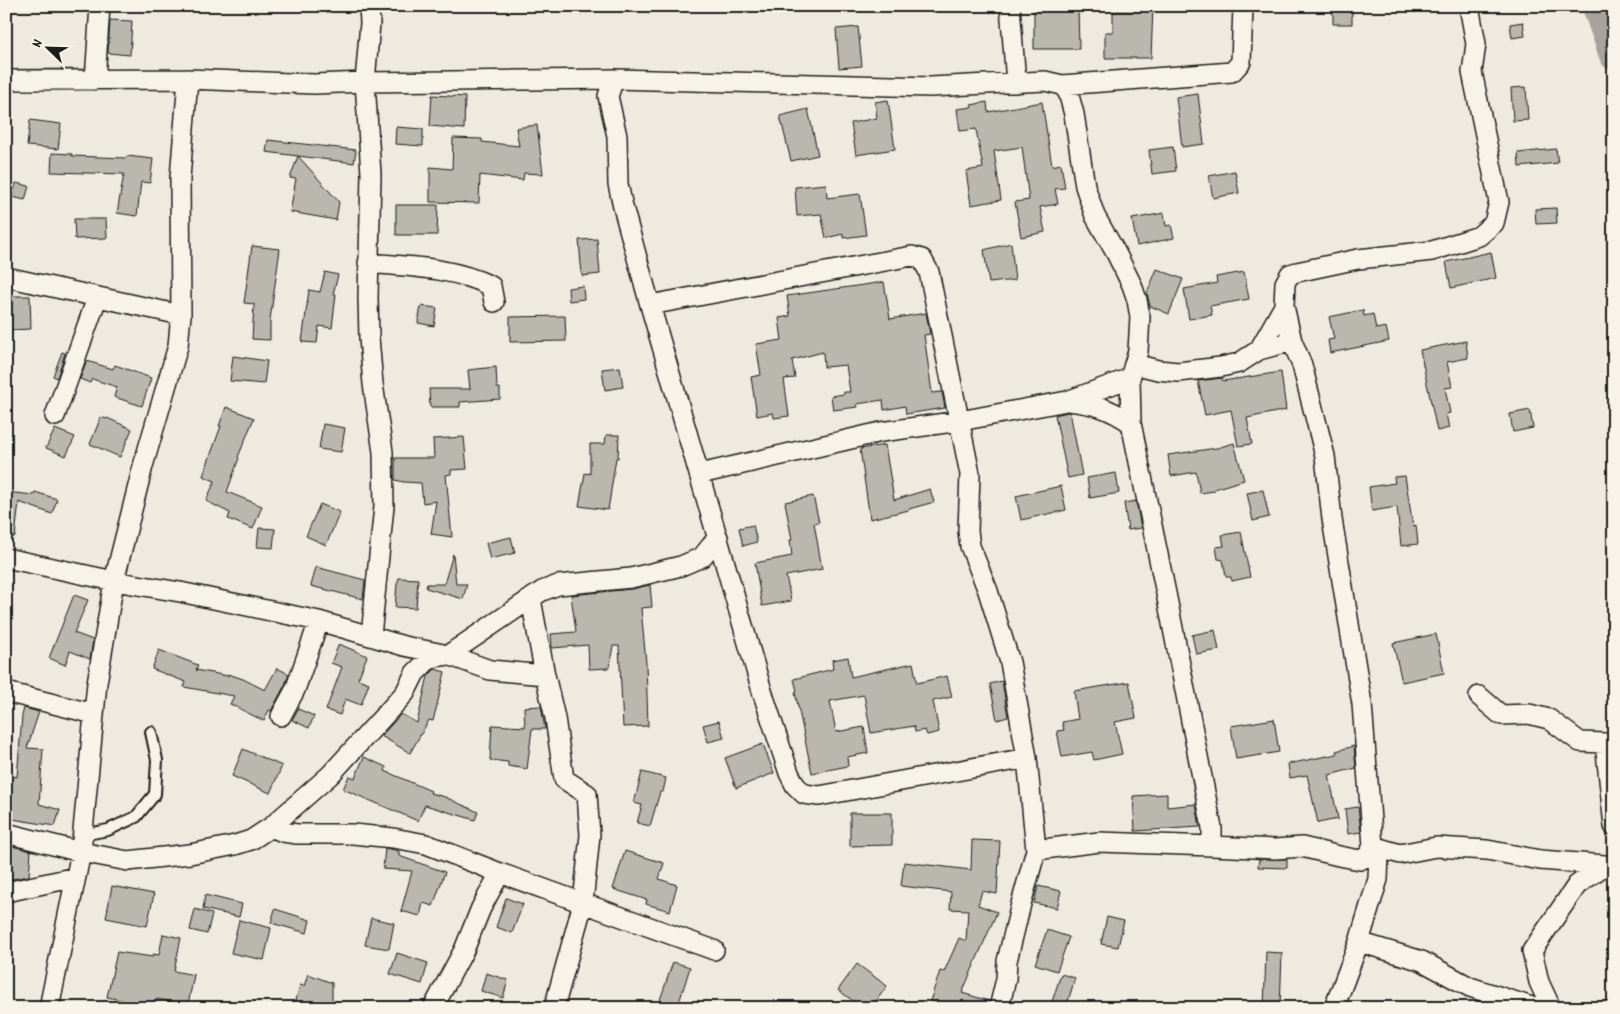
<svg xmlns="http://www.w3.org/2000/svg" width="1620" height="1014" font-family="Dekko,sans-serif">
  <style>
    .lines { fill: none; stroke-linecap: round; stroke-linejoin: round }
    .river { stroke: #a6a39d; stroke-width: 30 }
    .building { fill: #bab7af; stroke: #1c1c1c }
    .lane-casing { stroke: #1c1c1c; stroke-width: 14 }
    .street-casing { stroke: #1c1c1c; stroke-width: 22 }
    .lane { stroke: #f7f3e8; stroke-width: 10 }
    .street { stroke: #f7f3e8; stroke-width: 19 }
  </style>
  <rect width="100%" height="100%" fill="#eeeae0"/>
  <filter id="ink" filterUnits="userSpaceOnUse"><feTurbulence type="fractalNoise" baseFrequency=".02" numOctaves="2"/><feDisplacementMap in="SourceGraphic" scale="10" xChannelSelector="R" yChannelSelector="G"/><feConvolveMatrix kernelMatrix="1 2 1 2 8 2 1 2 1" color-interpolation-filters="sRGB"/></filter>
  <g filter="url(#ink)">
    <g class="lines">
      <path class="river" d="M 1597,6 L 1614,55"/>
    </g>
    <path class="building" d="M 1034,6 L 1078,6 L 1079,49 L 1034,49 Z
      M 1133,6 L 1153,7 L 1151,58 L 1105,58 L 1105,32 L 1113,32 L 1113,11 L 1133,10 Z
      M 1333,7 L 1352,7 L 1352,24 L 1333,24 Z
      M 110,20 L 132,21 L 130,55 L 108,53 Z
      M 1523,22 L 1525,36 L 1512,38 L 1510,24 Z
      M 858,27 L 862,66 L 839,68 L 836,29 Z
      M 1526,87 L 1528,120 L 1513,121 L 1511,88 Z
      M 1198,94 L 1204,144 L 1182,147 L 1176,97 Z
      M 432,95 L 465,97 L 464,129 L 430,126 Z
      M 888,100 L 895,149 L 856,155 L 851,123 L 877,118 L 875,102 Z
      M 987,102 L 988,112 L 1042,102 L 1052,166 L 1061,164 L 1065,188 L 1055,189 L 1058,204 L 1040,207 L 1045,232 L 1021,237 L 1015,202 L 1029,200 L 1022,147 L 994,151 L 1001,200 L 971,205 L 966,171 L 983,168 L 976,129 L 960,131 L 957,109 L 972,107 L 971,105 Z
      M 808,109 L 818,155 L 791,161 L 780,116 Z
      M 30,120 L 61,124 L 58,149 L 27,146 Z
      M 537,125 L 543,174 L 524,173 L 523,180 L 480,175 L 479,203 L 430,202 L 430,167 L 452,169 L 453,138 L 482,139 L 482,142 L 519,146 L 516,128 Z
      M 396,127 L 423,129 L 423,146 L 395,144 Z
      M 268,140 L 356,150 L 354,163 L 266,152 Z
      M 1173,147 L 1176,171 L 1152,174 L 1149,150 Z
      M 1556,149 L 1558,163 L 1519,167 L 1518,153 Z
      M 52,153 L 72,154 L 72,156 L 126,158 L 127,156 L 153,159 L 150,183 L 141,182 L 137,216 L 117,213 L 124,174 L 51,172 Z
      M 298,156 L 339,202 L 336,220 L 290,212 L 296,179 L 290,178 Z
      M 1235,171 L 1239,193 L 1213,198 L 1209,176 Z
      M 16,183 L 29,186 L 25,200 L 12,197 Z
      M 826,184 L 827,198 L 860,194 L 866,235 L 843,238 L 843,234 L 826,238 L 821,214 L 797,216 L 795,187 Z
      M 396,205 L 438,205 L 437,235 L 396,235 Z
      M 1556,208 L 1557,223 L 1536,224 L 1535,209 Z
      M 1164,213 L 1166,226 L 1171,225 L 1174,238 L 1137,246 L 1132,219 Z
      M 74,219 L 106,219 L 107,238 L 75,239 Z
      M 597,239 L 600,274 L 582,276 L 579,240 Z
      M 1011,243 L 1015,280 L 989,283 L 984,250 Z
      M 252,246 L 280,249 L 270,320 L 270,340 L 252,339 L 254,304 L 244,303 Z
      M 1491,252 L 1496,278 L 1451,288 L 1446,262 Z
      M 1157,269 L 1183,279 L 1169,314 L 1150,306 L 1147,293 Z
      M 325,272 L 338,275 L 333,294 L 336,294 L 332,328 L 319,326 L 317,343 L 302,342 L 309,290 L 320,292 Z
      M 1244,272 L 1249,299 L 1210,306 L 1212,315 L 1189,319 L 1184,289 L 1217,283 L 1216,277 Z
      M 884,282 L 890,319 L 926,313 L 930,334 L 924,335 L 932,393 L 942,392 L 945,408 L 906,414 L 905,406 L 884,410 L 883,400 L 857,404 L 858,407 L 833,410 L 831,396 L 844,394 L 844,392 L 850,392 L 846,365 L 824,367 L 823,352 L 792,360 L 795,378 L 784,379 L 789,416 L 774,418 L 773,413 L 757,416 L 751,377 L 761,375 L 756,344 L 782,340 L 779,318 L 790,316 L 787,296 Z
      M 583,286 L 584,299 L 569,301 L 568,288 Z
      M 10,296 L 30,296 L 31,329 L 10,330 Z
      M 421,306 L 437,308 L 434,326 L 418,323 Z
      M 1363,310 L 1364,316 L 1373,314 L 1376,329 L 1386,327 L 1389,341 L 1330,353 L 1328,340 L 1334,339 L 1329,317 Z
      M 565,316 L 566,341 L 510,342 L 510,317 Z
      M 1466,341 L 1468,358 L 1447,362 L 1452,387 L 1445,388 L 1450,413 L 1446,414 L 1449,428 L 1437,431 L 1420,350 Z
      M 62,352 L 65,353 L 57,378 L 53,376 Z
      M 233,356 L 267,361 L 264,384 L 230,381 Z
      M 87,361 L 113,369 L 115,365 L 151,378 L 142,406 L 114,397 L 117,387 L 92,379 L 90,383 L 80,379 Z
      M 496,367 L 497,388 L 500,388 L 500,399 L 460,402 L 460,407 L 430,407 L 429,389 L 470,389 L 468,370 Z
      M 620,367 L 623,387 L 605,390 L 602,369 Z
      M 1281,372 L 1286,410 L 1247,418 L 1252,444 L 1238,446 L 1231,410 L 1205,415 L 1198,381 L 1222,378 L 1223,381 Z
      M 226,407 L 254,418 L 238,457 L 239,458 L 227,492 L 262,506 L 253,529 L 228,519 L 230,513 L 206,501 L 215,481 L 203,476 L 221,426 L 219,426 Z
      M 1530,410 L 1533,428 L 1513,432 L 1510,414 Z
      M 1068,412 L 1070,412 L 1082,475 L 1068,478 L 1055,415 Z
      M 101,417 L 106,419 L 107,418 L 132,429 L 120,457 L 90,444 Z
      M 323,424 L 345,428 L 341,452 L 319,449 Z
      M 55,429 L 75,437 L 66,456 L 46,448 Z
      M 606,435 L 619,435 L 618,458 L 616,458 L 608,510 L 579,506 L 585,473 L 590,474 L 590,444 L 605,444 Z
      M 464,437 L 467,469 L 451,470 L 451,474 L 446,475 L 452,537 L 431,534 L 436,501 L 423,503 L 421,483 L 404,482 L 395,480 L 395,458 L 434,458 L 433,439 Z
      M 1234,443 L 1244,480 L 1214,489 L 1214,491 L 1200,493 L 1196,472 L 1171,476 L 1168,455 L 1217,448 Z
      M 885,445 L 894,500 L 930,489 L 934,502 L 909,509 L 909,510 L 870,519 L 860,449 Z
      M 1116,473 L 1119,493 L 1090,498 L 1087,478 Z
      M 1405,476 L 1413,526 L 1416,525 L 1418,544 L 1401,546 L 1397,507 L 1372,511 L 1369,487 L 1395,483 L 1394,477 Z
      M 1061,486 L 1066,510 L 1021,520 L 1016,496 Z
      M 1263,490 L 1269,517 L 1253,521 L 1247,493 Z
      M 6,492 L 34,495 L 35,492 L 57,499 L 52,514 L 19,502 L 15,537 L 6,536 Z
      M 813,496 L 819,522 L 814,523 L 822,569 L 786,576 L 791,601 L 762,606 L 755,563 L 792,556 L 790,540 L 792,540 L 785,502 Z
      M 1136,501 L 1141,528 L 1128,530 L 1124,503 Z
      M 320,504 L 340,512 L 326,545 L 306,536 Z
      M 753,525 L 757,542 L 743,546 L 739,528 Z
      M 259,528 L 275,529 L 273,548 L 257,547 Z
      M 1241,532 L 1250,577 L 1232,581 L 1231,577 L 1226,577 L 1223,560 L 1218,559 L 1216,547 L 1224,546 L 1222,535 Z
      M 511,537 L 515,553 L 490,559 L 486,543 Z
      M 453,554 L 456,584 L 467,584 L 463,599 L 426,588 L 427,584 L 444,584 Z
      M 316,567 L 365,580 L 363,599 L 311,586 Z
      M 399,578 L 418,579 L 416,608 L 395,607 L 397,584 Z
      M 650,585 L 652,607 L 641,608 L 646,663 L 648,726 L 623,727 L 619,646 L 613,646 L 609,668 L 589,669 L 588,645 L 552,648 L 551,634 L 576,632 L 571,595 L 632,589 Z
      M 74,595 L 88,600 L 74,633 L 93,640 L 90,659 L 70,651 L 65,665 L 49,658 Z
      M 1215,630 L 1219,650 L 1196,654 L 1192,635 Z
      M 1436,634 L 1444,673 L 1402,682 L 1393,643 Z
      M 339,644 L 367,656 L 358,679 L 369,683 L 361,705 L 345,699 L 340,715 L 326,710 L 342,667 L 331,663 Z
      M 159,650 L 198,665 L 196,670 L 228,676 L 228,674 L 243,679 L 265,690 L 277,668 L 289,674 L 285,685 L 271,711 L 269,710 L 264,721 L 230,704 L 234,696 L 184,687 L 186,682 L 152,669 Z
      M 848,657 L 851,677 L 913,663 L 917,683 L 947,676 L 952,697 L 933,701 L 939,732 L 927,735 L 925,730 L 915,732 L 914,726 L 871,733 L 864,695 L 830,701 L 836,732 L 864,727 L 868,753 L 847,757 L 848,766 L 812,773 L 795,692 L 797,691 L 794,679 L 833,669 L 832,660 Z
      M 435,669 L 445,672 L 433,721 L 429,720 L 410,753 L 381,736 L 401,714 L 417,723 L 428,676 Z
      M 1002,681 L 1008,717 L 997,720 L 990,684 Z
      M 1129,682 L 1136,718 L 1115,722 L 1122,754 L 1094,760 L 1092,752 L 1062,757 L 1057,731 L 1064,730 L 1062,722 L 1078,719 L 1074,691 Z
      M 541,706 L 545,729 L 532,729 L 527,769 L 508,766 L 508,762 L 490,760 L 492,725 L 525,727 L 524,707 Z
      M 24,708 L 39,712 L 27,748 L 43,749 L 39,804 L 60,810 L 55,826 L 6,818 L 6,774 L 17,777 L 22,716 Z
      M 298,709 L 314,716 L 309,728 L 292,720 Z
      M 1274,719 L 1279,752 L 1236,759 L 1231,726 Z
      M 719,721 L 724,738 L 708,742 L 703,725 Z
      M 763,744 L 774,773 L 736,788 L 725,758 Z
      M 1354,746 L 1356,768 L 1329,775 L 1338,819 L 1318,823 L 1307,775 L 1290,778 L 1288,764 L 1337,754 L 1336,751 Z
      M 243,749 L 282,766 L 270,793 L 232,776 Z
      M 364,757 L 386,767 L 385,771 L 431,791 L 430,793 L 445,797 L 478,812 L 475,820 L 425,805 L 418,821 L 343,789 L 349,776 L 355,778 Z
      M 642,772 L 666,778 L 663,792 L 660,792 L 650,826 L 637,823 L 642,805 L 634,803 Z
      M 1167,794 L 1167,807 L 1196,804 L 1200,827 L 1135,831 L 1133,796 Z
      M 1358,807 L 1361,832 L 1348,834 L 1345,809 Z
      M 850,813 L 892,813 L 892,845 L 850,846 Z
      M 972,840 L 1000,841 L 997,894 L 982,891 L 978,905 L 997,912 L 962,993 L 989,1001 L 988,1008 L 937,1008 L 939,1004 L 930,1001 L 940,971 L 944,972 L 959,938 L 966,941 L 968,910 L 950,909 L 951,892 L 901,886 L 904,862 L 971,870 Z
      M 8,845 L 31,851 L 29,876 L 6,880 L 6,858 Z
      M 385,848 L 399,851 L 399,856 L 445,872 L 433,906 L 423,903 L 420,916 L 401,911 L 412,871 L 383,869 Z
      M 625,851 L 664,863 L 659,879 L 677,885 L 670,911 L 646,904 L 647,900 L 613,889 Z
      M 1259,859 L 1287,859 L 1287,868 L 1258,867 Z
      M 112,886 L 154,894 L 147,926 L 106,918 Z
      M 1038,886 L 1061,891 L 1057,908 L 1034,903 Z
      M 205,895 L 242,904 L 239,917 L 203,909 Z
      M 506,898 L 523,904 L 512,933 L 496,927 Z
      M 195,909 L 212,914 L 207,934 L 190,930 Z
      M 275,909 L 310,920 L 307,933 L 271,923 Z
      M 1107,917 L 1124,921 L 1118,947 L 1101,944 Z
      M 371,918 L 394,923 L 389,949 L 365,945 Z
      M 239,920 L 271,928 L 264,960 L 231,953 Z
      M 1047,930 L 1069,937 L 1057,971 L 1035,964 Z
      M 163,934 L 181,938 L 174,971 L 194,975 L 188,1005 L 157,999 L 154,1007 L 107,997 L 117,952 L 153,957 L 153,954 L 159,955 Z
      M 1266,952 L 1282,953 L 1280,1008 L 1264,1008 Z
      M 397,953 L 428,963 L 422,984 L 390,974 Z
      M 673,962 L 690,967 L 678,1006 L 660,1000 Z
      M 857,964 L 887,986 L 871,1008 L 863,1008 L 838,990 Z
      M 486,973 L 508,980 L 503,998 L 481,991 Z
      M 308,974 L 332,983 L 332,1008 L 294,1008 L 300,985 L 304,986 Z
      M 1061,974 L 1075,978 L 1066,1008 L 1050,1008 Z"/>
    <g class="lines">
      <defs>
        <path id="lane" d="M 82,835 L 108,830 L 136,817 L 155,794 L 157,760 L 151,732"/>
        <path id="street" d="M 369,6 L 370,23 L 365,82 L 371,174 L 368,297 L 369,338 L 373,384 L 383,452 L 384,506 L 371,636
          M 1010,6 L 1016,83
          M 614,79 L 608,96 L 617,136 L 618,184 L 623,207 L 650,305 L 762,691 L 789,773 L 795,785 L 804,794 L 819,796 L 1027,758
          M 6,80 L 188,79 L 314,84 L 365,82 L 614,79 L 931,87 L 1045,81 L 1062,85 L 1068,92 L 1074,114 L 1085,186 L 1095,216 L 1116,253 L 1132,285 L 1137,300 L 1140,317 L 1138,351 L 1130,378 L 1131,423 L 1169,608 L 1212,828 L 1212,846 L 1099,842 L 1036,850
          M 95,80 L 100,6
          M 1062,85 L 1232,72 L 1241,62 L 1243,6
          M 368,263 C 410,267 452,267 491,286 L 494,302
          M 6,277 L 181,315
          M 650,305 L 912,256 L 922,259 L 929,272 L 970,474 L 968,531 L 970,546 L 988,591 L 1010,662 L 1027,758 L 1036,850 L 1021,904 L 1007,961 L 1006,979 L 999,1008
          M 1259,350 L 1284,306
          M 1134,364 L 1158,370 L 1178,372 L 1221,367 L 1239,363 L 1259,350 L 1292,341
          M 1069,401 C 1095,404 1109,408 1131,423
          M 55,416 L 97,298
          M 700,474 L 881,432 L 960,421 L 1067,401 L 1130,378
          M 6,558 L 114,581 L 180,592 L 319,621 L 404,646 L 448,655 L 490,670 L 545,675
          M 531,599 L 545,675 L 555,718 L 564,779 L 587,794 L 590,835 L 583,903 L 714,950
          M 6,692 L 94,714
          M 1479,696 L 1501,715 L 1529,714 L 1549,719 L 1580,742 L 1605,743 L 1614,826
          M 281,716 L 295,690 L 319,621
          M 271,827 L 283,832 L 297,834 L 353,834 L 393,838 L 426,844 L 500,873 L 583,903 L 554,1008
          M 6,833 L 81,852 L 128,861 L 190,854 L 235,845 L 251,840 L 271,827 L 330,775 L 405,693 L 415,673 L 426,662 L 434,657 L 448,655 L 542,591 L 558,585 L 631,578 L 681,566 L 702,557 L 718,537
          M 1212,846 L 1275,849 L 1302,847 L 1339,856 L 1360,860 L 1368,856 L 1373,846 L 1362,704 L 1332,519 L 1325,456 L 1302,365 L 1292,341 L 1284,306 L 1285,283 L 1290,274 L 1297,272 L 1358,259 L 1432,251 L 1479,236 L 1494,223 L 1499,202 L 1472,72 L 1476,44 L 1469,6
          M 1373,846 L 1400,854 L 1436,847 L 1487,850 L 1540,860 L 1605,865 L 1577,885 L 1532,951 L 1539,982 L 1551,1008
          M 6,892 L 76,877
          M 1359,942 L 1422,961 L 1470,987 L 1535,1008
          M 49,1008 L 81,852 L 97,683 L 114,581 L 143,466 L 178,346 L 181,315 L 180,178 L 188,79
          M 433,1008 L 464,950 L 481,908 L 500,873
          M 1334,1008 L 1359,942 L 1378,879 L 1379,854 L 1373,846"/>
      </defs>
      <use href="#lane" class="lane-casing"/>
      <use href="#street" class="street-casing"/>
      <use href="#lane" class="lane"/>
      <use href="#street" class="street"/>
    </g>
  </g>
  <rect width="1620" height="1014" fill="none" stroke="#f7f3e8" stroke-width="25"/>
  <rect x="12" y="12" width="1595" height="989" fill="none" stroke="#1c1c1c" stroke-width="2" filter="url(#ink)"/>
  <g transform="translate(48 48) rotate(293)" stroke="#f7f3e8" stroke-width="4" paint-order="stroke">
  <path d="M0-4L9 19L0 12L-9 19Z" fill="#1c1c1c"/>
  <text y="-8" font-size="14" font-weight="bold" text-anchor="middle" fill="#1c1c1c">N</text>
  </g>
</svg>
